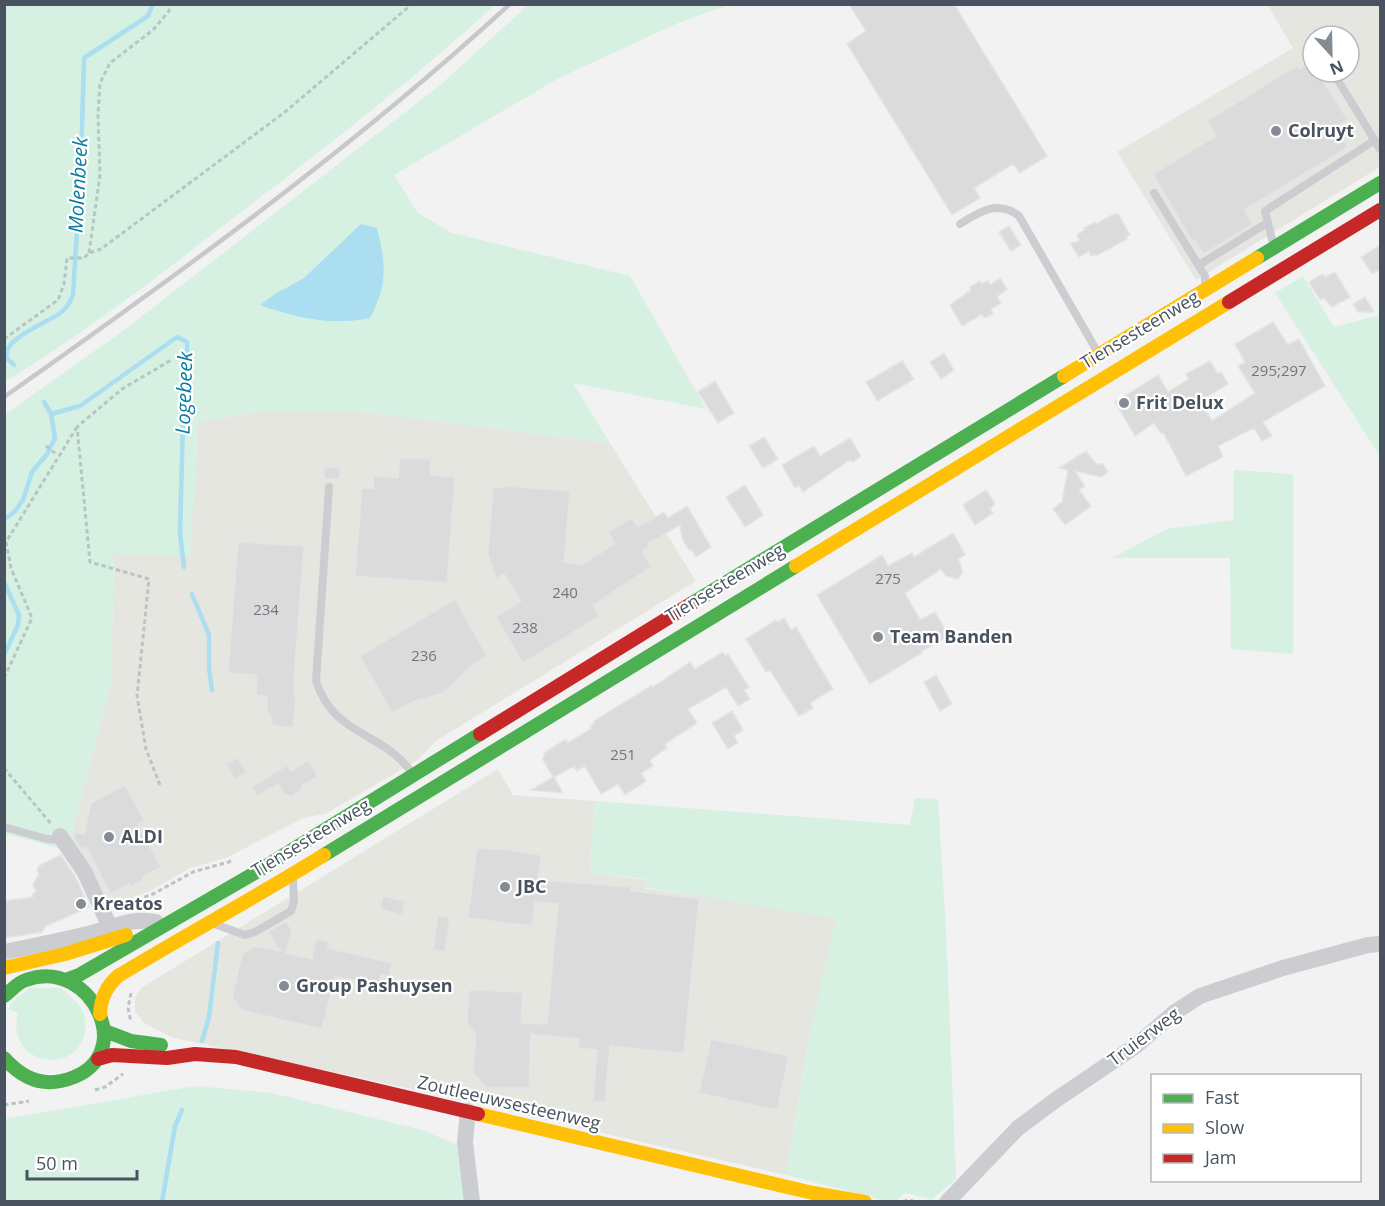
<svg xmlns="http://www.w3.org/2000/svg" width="1385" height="1206" font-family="'Open Sans',sans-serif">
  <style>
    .commercial { fill: #e6e6e0; fill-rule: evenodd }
    .green { fill: #d6f1e2 }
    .water { fill: #aadef0 }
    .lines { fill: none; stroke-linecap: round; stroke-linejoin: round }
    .stream { stroke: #aadef0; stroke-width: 4.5 }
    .building { fill: #dbdbdc; stroke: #e3e4e5; stroke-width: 1.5 }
    .path { stroke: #b9c5c2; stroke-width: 3; stroke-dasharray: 4.5 3; stroke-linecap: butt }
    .lane { stroke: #cbcdd0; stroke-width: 8 }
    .street { stroke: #cbcdd0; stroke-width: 16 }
    .fast { stroke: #4caf50; stroke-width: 14 }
    .slow { stroke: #ffc107; stroke-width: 14 }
    .jam { stroke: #c62828; stroke-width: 14 }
    .rail { stroke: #c7c8ca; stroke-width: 4.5 }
    .poi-dot { fill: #848b92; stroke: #fff; stroke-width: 2 }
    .labels { text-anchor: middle; stroke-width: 4.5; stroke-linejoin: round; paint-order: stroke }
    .number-label { font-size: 15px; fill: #6e767f }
    .poi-label { font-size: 18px; font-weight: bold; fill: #48535f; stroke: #fff; text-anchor: start }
    .street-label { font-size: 18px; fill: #48535f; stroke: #fff }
    .water-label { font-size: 20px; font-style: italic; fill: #0a7aa2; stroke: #fff }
  </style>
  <rect width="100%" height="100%" fill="#f2f2f2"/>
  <path class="commercial" d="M 1272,5 L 1380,5 L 1380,167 L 1196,280 L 1117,152 L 1293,48 L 1268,6 ZM 1313,36 L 1349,36 L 1349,72 L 1313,72 Z
    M 263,411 L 359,411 L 610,443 L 696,581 L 436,741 L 418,760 L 325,814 L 303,818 L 226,858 L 190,868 L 150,891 L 119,903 L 108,902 L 70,840 L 111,683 L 114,553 L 189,555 L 196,472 L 197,422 Z
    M 498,769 L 513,795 L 595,801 L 590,873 L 646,880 L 645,889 L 700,895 L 837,918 L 810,1033 L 786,1175 L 371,1080 L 174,1038 L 145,1024 L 135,1012 L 135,998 L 141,988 Z"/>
  <path class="green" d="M 5,4 L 495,4 L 495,5 C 415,78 328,146 241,212 C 164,272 88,331 5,382 Z
    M 528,5 L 729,5 L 678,23 L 559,78 L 394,175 L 418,213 L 452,233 L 630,276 L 706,409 L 573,383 L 610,443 L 359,411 L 263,411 L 197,422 L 196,472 L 189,556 L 114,554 L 111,683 L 70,840 L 59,848 L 5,834 L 4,415 L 120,333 L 439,86 Z
    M 1303,276 L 1334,327 L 1380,315 L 1380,456 L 1275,293 Z
    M 1234,470 L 1293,474 L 1293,654 L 1231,649 L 1230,558 L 1112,558 L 1167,529 L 1233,520 Z
    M 915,798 L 938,799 L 946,930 L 956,1179 L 932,1199 L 904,1193 L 896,1201 L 891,1202 L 786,1175 L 810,1033 L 836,919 L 700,895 L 645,888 L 645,879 L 590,873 L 595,801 L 910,825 Z
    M 30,988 L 61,988 C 67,994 76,1000 81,1008 C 85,1014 86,1023 85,1030 C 79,1078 4,1065 18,1013 L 8,1009 L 13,1001 Z
    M 195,1086 L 272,1093 L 422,1130 L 460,1146 L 465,1201 L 5,1201 L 4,1119 Z"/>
  <path class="water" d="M 361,224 L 377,228 C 386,264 388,284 370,318 C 330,326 298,318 260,305 L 275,294 L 304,278 Z"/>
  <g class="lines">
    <path class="stream" d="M 14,365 C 12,363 9,361 7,358 C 0,340 48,322 59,314 C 66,309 70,303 73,295 L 81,164 L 84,58 L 148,16 L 153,4
      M 51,414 L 80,406 L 177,337 L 187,342 L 188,399 L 183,421 L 180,533 L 184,567
      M 4,520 L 15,511 L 23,500 L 32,472 L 47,454 L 55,438 L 51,414 L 44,402
      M 4,582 L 19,615 L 18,625 L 4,655
      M 192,594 L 209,635 L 209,668 L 212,690
      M 202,1041 L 209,1017 L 218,943
      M 162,1202 L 175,1126 L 182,1110"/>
  </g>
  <path class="building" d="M 849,4 L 954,4 L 1047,156 L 1020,173 L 1013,164 L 974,188 L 980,198 L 952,215 L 847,44 L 866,31 Z
    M 1311,62 L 1313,72 L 1317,72 L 1348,120 L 1336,127 L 1348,147 L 1244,210 L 1253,224 L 1204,254 L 1194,240 L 1192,241 L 1153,174 L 1216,136 L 1207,121 L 1298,65 L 1300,69 Z
    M 1114,214 L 1118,214 L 1130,235 L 1126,237 L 1127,239 L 1096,256 L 1095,254 L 1091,256 L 1089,251 L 1079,257 L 1070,243 L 1080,241 L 1077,235 L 1085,230 L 1084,228 L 1095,222 L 1096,224 Z
    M 1009,226 L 1021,245 L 1011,251 L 999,232 Z
    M 1380,245 L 1380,269 L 1372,274 L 1361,257 Z
    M 1335,272 L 1350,297 L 1332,307 L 1324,298 L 1320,300 L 1309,282 L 1323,274 L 1325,277 Z
    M 1000,278 L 1007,289 L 997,297 L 1001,303 L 991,309 L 993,314 L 984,318 L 982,314 L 962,326 L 950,305 L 971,290 L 970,287 L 980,281 L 981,284 L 988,281 L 990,285 Z
    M 1365,297 L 1374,312 L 1358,312 L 1353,304 Z
    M 1273,322 L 1288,345 L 1299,339 L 1325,386 L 1263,422 L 1272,436 L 1262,441 L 1254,428 L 1218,446 L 1223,457 L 1186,476 L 1163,432 L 1161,433 L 1154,423 L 1135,436 L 1115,402 L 1158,375 L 1168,392 L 1189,379 L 1186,374 L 1210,361 L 1218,374 L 1221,372 L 1228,384 L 1200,401 L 1212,421 L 1255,393 L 1238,366 L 1245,362 L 1235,344 Z
    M 944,353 L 954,370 L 941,379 L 930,362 Z
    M 902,361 L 914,379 L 877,401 L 866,382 Z
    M 715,381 L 734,413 L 718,423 L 698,392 Z
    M 764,437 L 778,459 L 763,468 L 749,446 Z
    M 850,438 L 861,456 L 853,462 L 850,460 L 803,492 L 799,485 L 795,488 L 782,465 L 814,446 L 820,456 Z
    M 1086,451 L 1096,464 L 1103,464 L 1108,472 L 1101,477 L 1075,471 L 1085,486 L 1079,490 L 1091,506 L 1065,525 L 1053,509 L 1062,502 L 1068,470 L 1059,468 Z
    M 400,458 L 431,459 L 430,475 L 455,477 L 447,583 L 355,576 L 362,488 L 373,489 L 374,476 L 398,478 Z
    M 324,467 L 340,467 L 340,479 L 324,479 Z
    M 745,485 L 763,515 L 745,527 L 726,497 Z
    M 504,486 L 570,491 L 564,562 L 581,565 L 615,544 L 608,532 L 632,518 L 638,527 L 664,512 L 668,518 L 687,506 L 711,547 L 696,557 L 691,549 L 689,550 L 682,538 L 680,525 L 648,544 L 650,546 L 642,551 L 651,567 L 593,605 L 600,616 L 523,663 L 496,617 L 521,601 L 504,574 L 496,579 L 488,554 L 493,487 L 504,488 Z
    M 986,490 L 995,504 L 990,509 L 993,513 L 975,525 L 963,505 Z
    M 953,533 L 965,555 L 958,559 L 961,565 L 962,573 L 958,579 L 946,576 L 941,569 L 905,593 L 920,620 L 935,612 L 949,637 L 922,651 L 923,652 L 870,684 L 817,595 L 882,555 L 888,566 L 912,553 L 914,557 Z
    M 238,542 L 304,546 L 294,678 L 294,696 L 296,696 L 293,728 L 272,725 L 272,718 L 267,711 L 267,696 L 256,695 L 257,675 L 228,673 Z
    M 455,599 L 487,656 L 467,669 L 448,689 L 440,694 L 414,701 L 392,713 L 360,656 Z
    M 784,618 L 791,630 L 796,627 L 833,689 L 810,703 L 813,708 L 799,716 L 770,670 L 766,672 L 746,639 L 776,620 L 777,622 Z
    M 723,652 L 725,656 L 728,654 L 749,687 L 744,690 L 750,699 L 738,706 L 726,687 L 688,709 L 697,723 L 665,744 L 667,748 L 650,760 L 653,766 L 641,773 L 646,781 L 625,795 L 618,784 L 601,794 L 585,766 L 577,771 L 574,766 L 554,777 L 563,793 L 531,790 L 553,777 L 542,758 L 545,756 L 544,753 L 566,739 L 568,743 L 592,728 L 590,726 L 595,723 L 594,721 L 652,685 L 653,687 L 690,662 L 695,669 Z
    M 936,675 L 952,704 L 940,711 L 924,682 Z
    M 732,711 L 743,730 L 734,736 L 738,743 L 728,749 L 712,723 Z
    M 237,757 L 247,772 L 235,779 L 226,765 Z
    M 308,760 L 318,776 L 303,785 L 300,791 L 292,796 L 285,795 L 278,784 L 257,796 L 252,787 L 287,765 L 291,772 Z
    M 125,785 L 144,820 L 138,824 L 161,867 L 142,877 L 143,880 L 131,887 L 129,884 L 111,894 L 86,847 L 82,850 L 74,837 L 75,832 L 84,834 L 91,803 Z
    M 477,848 L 498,850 L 497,848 L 541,855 L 538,880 L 631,887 L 631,891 L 699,899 L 684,1053 L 610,1046 L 605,1102 L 593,1101 L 597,1050 L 578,1048 L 579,1039 L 531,1034 L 529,1088 L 487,1088 L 473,1073 L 476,1033 L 467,1023 L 469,990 L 523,992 L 521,1023 L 547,1024 L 558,904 L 535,902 L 532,926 L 468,918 Z
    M 61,855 L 75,876 L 89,907 L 46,926 L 42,932 L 4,938 L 4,901 L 33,897 L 33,893 L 36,892 L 33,885 L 39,874 L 37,870 L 40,865 Z
    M 383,896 L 405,901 L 402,915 L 380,909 Z
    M 438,916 L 450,918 L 445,952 L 433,950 Z
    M 286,921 L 292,930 L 286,953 L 312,959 L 316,939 L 329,942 L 327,948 L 392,963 L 389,977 L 381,975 L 378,986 L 335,976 L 322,1029 L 241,1010 L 232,997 L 242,954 L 256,946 L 280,951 L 268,932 Z
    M 711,1039 L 789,1056 L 777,1110 L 699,1093 Z"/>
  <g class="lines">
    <path class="path" d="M 89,253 L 100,175 L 98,114 L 100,83 L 110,63 L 153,30 L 169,11 L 171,4
      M 4,339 L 58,300 L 64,284 L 67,258 L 84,258 L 89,253 L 101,249 L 285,112 L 412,4
      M 46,446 L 55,453
      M 4,678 L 32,618 L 11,568 L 6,542 L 77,427
      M 4,768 L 52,825
      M 160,785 L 146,749 L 137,696 L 149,579 L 90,562 L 77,427 L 122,389 L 173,359
      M 116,907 L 153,894 L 193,872 L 232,861
      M 131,993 L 128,1008 L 131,1022
      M 95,1090 L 105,1087 L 123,1074
      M 4,1105 L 29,1101
      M 903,1202 L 907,1200 L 918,1202"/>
    <path class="lane" d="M 1333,72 L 1380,149
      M 1154,193 L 1205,276 L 1205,283
      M 960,224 C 980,211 998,200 1019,216 L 1097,351
      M 1273,243 L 1265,211 L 1375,140
      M 1199,265 L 1267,223
      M 329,487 L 316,681 C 335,738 382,730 412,773
      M 4,827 L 47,839 L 63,840
      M 217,925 L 245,935 L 255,932 L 291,911 L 294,901 L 293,880"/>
    <path class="street" d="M 60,836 L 84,871 L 110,927
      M 4,952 C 34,946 63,940 92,933 C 113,927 134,917 156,922
      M 468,1111 L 465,1142 L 472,1202
      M 947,1202 L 1018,1128 L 1057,1099 L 1137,1045 L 1175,1012 L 1200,996 L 1283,968 L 1368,945 L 1380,944"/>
    <path class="fast" d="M 1257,258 L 1380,183
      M 694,602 L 1064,376
      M 324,855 L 796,566
      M 68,979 L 79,975 L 253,874 L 480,734
      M 4,996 C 11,991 18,982 26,980 C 92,955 144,1063 61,1081 C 38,1086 19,1075 4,1058
      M 105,1031 L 131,1041 L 161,1045"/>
    <path class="slow" d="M 1064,376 L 1257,258
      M 796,566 L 1229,302
      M 4,968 L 65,954 L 126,935
      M 100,1014 C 101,998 106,987 118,976 C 186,935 256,897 324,855
      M 478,1114 L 813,1193 L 865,1202"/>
    <path class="jam" d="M 1229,302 L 1380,210
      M 480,734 L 694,602
      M 98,1059 L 112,1055 L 167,1058 L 195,1054 L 236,1057 L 478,1114"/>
    <path class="rail" d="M 4,397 C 179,274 352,149 510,4"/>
  </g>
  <g class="poi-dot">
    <circle cx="1276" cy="131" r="6"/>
    <circle cx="1124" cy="403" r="6"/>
    <circle cx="878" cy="637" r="6"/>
    <circle cx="109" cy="837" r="6"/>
    <circle cx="505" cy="887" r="6"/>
    <circle cx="81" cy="904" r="6"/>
    <circle cx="284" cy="986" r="6"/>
  </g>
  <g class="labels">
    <g class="number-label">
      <text x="1279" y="376">295;297</text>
      <text x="888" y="584">275</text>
      <text x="565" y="598">240</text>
      <text x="266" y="615">234</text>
      <text x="525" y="633">238</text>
      <text x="424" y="661">236</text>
      <text x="623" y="760">251</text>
    </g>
    <g class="poi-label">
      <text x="1288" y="137">Colruyt</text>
      <text x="1136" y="409">Frit Delux</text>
      <text x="890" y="643">Team Banden</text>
      <text x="121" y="843">ALDI</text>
      <text x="517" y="893">JBC</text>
      <text x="93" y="910">Kreatos</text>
      <text x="296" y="992">Group Pashuysen</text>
    </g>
    <g class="street-label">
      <text transform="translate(1140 330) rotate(-31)" y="6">Tiensesteenweg</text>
      <text transform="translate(725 583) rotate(-31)" y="6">Tiensesteenweg</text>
      <text transform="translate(311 838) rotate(-31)" y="6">Tiensesteenweg</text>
      <text transform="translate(1144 1037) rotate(-37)" y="6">Truierweg</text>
      <text transform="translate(509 1103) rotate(13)" y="6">Zoutleeuwsesteenweg</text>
    </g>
    <g class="water-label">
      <text transform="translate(78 185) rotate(-87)" y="7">Molenbeek</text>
      <text transform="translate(184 393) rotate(-88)" y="7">Logebeek</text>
    </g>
  </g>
  <rect width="1385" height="1206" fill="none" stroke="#48535f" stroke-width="12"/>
  <rect x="1151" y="1074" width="210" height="108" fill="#ffffff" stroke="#b6babf" stroke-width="1.5"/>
  <rect x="1163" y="1094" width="30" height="9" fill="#4caf50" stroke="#b6babf" stroke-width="1.5"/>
  <text x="1205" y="1104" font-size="18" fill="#48535f">Fast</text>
  <rect x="1163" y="1124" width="30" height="9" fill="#ffc107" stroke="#b6babf" stroke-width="1.5"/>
  <text x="1205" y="1134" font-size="18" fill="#48535f">Slow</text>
  <rect x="1163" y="1154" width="30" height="9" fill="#c62828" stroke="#b6babf" stroke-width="1.5"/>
  <text x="1205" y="1164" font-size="18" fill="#48535f">Jam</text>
  <g transform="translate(1331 54) rotate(158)"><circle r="28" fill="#ffffff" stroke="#b6babf" stroke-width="1.5"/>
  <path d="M0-4.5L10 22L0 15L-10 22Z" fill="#848b92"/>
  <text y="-9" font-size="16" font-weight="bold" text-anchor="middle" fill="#48535f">N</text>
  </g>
  <path d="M27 1170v9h110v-9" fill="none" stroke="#48535f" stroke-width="3"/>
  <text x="36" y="1170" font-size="18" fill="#48535f" stroke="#ffffff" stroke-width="4.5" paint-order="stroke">50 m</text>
</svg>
